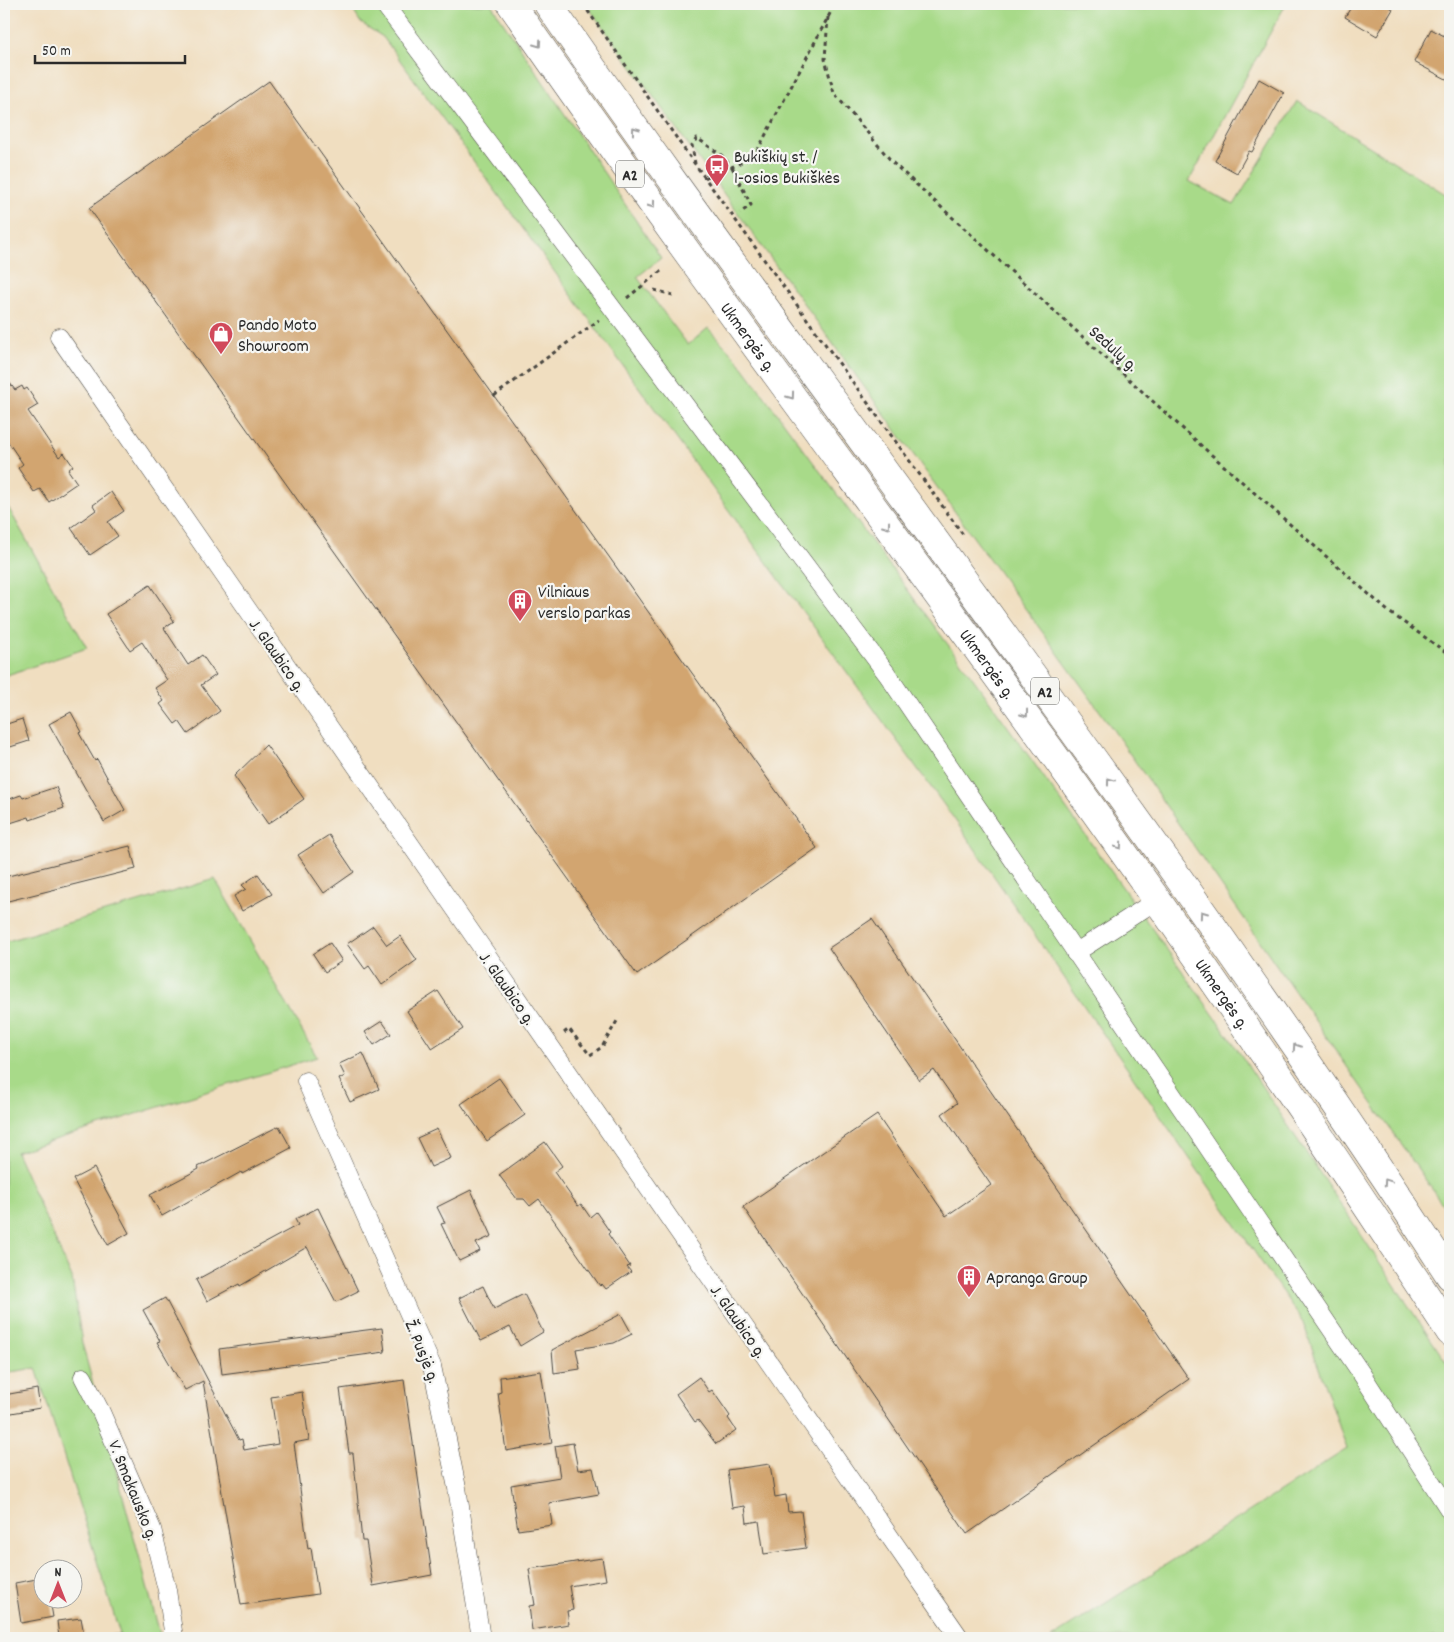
<svg xmlns="http://www.w3.org/2000/svg" width="1454" height="1642" font-family="Dekko,sans-serif">
  <style>
    .green { fill: #a8da89; stroke: #6a825a }
    .building { fill: #d2a570 }
    .lines { fill: none; stroke-linecap: round; stroke-linejoin: round }
    .street-casing { stroke: #494641; stroke-width: 19 }
    .highway-casing { stroke: #494641; stroke-width: 29 }
    .path { stroke: #494641; stroke-width: 3; stroke-dasharray: 4 4; stroke-linecap: butt }
    .street { stroke: #fff; stroke-width: 18 }
    .highway { stroke: #fff; stroke-width: 28 }
    .oneway { stroke: #a0a0a0 }
    .labels { text-anchor: middle; stroke-width: 4.5; stroke-linejoin: round; paint-order: stroke }
    .shield { fill: #f6f6f2; stroke: #686867; stroke-width: 1 }
    .shield-label { font-size: 16px; font-weight: bold; fill: #2b2b2b }
    .poi-label { font-size: 18px; fill: #2b2b2b; stroke: #f6f6f2; text-anchor: start }
    .street-label { font-size: 18px; fill: #2b2b2b; stroke: #f6f6f2 }
  </style>
  <rect width="100%" height="100%" fill="#f6f6f2"/>
  <filter id="ink" filterUnits="userSpaceOnUse"><feTurbulence type="fractalNoise" baseFrequency=".02" numOctaves="2"/><feDisplacementMap in="SourceGraphic" scale="10" xChannelSelector="R" yChannelSelector="G"/><feConvolveMatrix kernelMatrix="1 2 1 2 8 2 1 2 1" color-interpolation-filters="sRGB"/></filter>
  <filter id="wash" filterUnits="userSpaceOnUse"><feTurbulence type="fractalNoise" baseFrequency=".0096" numOctaves="4" result="noise"/><feDisplacementMap in="SourceGraphic" scale="20" xChannelSelector="R" yChannelSelector="G"/><feGaussianBlur stdDeviation="1.12" result="paint"/><feColorMatrix in="noise" values="0 0 0 0 0 0 0 0 0 0 0 0 0 0 0 0 0 1.4 0 .05"/><feComposite in="paint" operator="in"/></filter>
  <g filter="url(#wash)">
    <rect width="100%" height="100%" fill="#f0dec0"/>
    <path class="green" d="M 349,4 L 491,4 L 661,258 L 637,277 L 688,345 L 708,328 L 737,359 L 986,696 L 1225,1031 L 1450,1368 L 1450,1638 L 1051,1638 L 1347,1449 L 1303,1322 L 955,820 L 383,37 L 361,23 Z
      M 586,4 L 1286,4 L 1189,181 L 1234,205 L 1297,101 L 1450,197 L 1450,1215 L 1107,721 Z
      M 4,500 L 87,648 L 4,676 Z
      M 215,879 L 317,1057 L 16,1152 L 72,1278 L 82,1343 L 161,1638 L 96,1638 L 120,1634 L 36,1368 L 4,1373 L 4,942 Z"/>
    <g id="blocks">
      <path class="building" d="M 1353,4 L 1384,4 L 1393,9 L 1377,36 L 1345,17 Z
        M 1431,29 L 1450,39 L 1450,81 L 1414,62 Z
        M 1259,79 L 1284,93 L 1252,152 L 1249,151 L 1237,173 L 1215,161 Z
        M 269,81 L 817,848 L 637,975 L 89,208 Z
        M 4,375 L 15,390 L 22,386 L 24,390 L 27,388 L 38,405 L 28,411 L 59,457 L 64,453 L 73,466 L 68,470 L 77,483 L 49,502 L 40,489 L 34,492 L 18,468 L 23,464 L 4,436 Z
        M 111,492 L 124,511 L 108,522 L 118,536 L 90,555 L 71,528 L 96,510 L 93,505 Z
        M 150,585 L 174,621 L 164,628 L 188,665 L 202,655 L 216,675 L 201,685 L 220,711 L 188,734 L 179,721 L 175,724 L 160,704 L 164,701 L 155,688 L 167,680 L 142,642 L 130,650 L 106,614 Z
        M 71,712 L 82,732 L 79,733 L 95,761 L 97,759 L 125,810 L 104,822 L 49,724 Z
        M 22,719 L 29,741 L 4,749 L 4,725 Z
        M 266,745 L 304,799 L 268,824 L 234,776 Z
        M 56,787 L 64,808 L 30,820 L 29,817 L 4,825 L 4,801 L 21,795 L 23,798 Z
        M 329,835 L 354,872 L 324,893 L 298,855 Z
        M 130,846 L 136,869 L 4,902 L 4,877 Z
        M 258,874 L 272,894 L 242,911 L 234,896 L 246,889 L 242,885 Z
        M 872,919 L 1189,1379 L 967,1534 L 743,1207 L 877,1115 L 946,1216 L 991,1185 L 942,1114 L 957,1103 L 934,1070 L 919,1080 L 829,948 Z
        M 373,926 L 387,945 L 400,936 L 417,960 L 382,985 L 369,966 L 365,969 L 347,944 Z
        M 330,943 L 342,961 L 325,972 L 313,954 Z
        M 438,991 L 463,1029 L 432,1049 L 407,1011 Z
        M 382,1021 L 391,1034 L 374,1045 L 365,1032 Z
        M 363,1053 L 379,1089 L 350,1102 L 339,1079 L 345,1076 L 339,1064 Z
        M 499,1078 L 525,1115 L 487,1141 L 461,1104 Z
        M 279,1126 L 291,1148 L 242,1174 L 241,1172 L 162,1216 L 150,1195 L 199,1169 L 198,1167 Z
        M 437,1129 L 451,1158 L 431,1167 L 417,1138 Z
        M 545,1142 L 562,1166 L 554,1172 L 578,1206 L 581,1204 L 590,1217 L 596,1212 L 610,1232 L 608,1234 L 630,1266 L 627,1267 L 631,1272 L 606,1289 L 602,1284 L 600,1286 L 539,1199 L 530,1206 L 524,1199 L 517,1199 L 499,1175 Z
        M 94,1168 L 129,1233 L 108,1245 L 73,1179 Z
        M 471,1190 L 492,1236 L 476,1243 L 480,1251 L 459,1261 L 441,1224 L 445,1223 L 437,1207 Z
        M 318,1208 L 358,1291 L 336,1302 L 307,1247 L 240,1286 L 239,1284 L 207,1301 L 196,1280 L 298,1225 L 295,1219 Z
        M 483,1286 L 494,1309 L 524,1294 L 543,1332 L 520,1346 L 510,1327 L 481,1341 L 459,1298 Z
        M 165,1298 L 239,1440 L 242,1439 L 244,1450 L 278,1444 L 271,1397 L 302,1392 L 309,1440 L 294,1443 L 308,1549 L 311,1548 L 318,1594 L 241,1605 L 203,1381 L 185,1390 L 157,1342 L 160,1341 L 143,1310 Z
        M 621,1314 L 632,1334 L 614,1343 L 576,1349 L 580,1369 L 554,1373 L 552,1350 Z
        M 382,1328 L 385,1352 L 222,1374 L 219,1349 Z
        M 541,1371 L 552,1443 L 506,1451 L 498,1393 L 501,1392 L 500,1377 Z
        M 699,1377 L 709,1392 L 712,1390 L 730,1416 L 728,1418 L 736,1430 L 716,1444 L 698,1420 L 695,1422 L 676,1394 Z
        M 404,1380 L 432,1575 L 373,1586 L 366,1541 L 362,1541 L 353,1453 L 349,1453 L 340,1389 Z
        M 37,1389 L 40,1408 L 6,1414 L 4,1395 Z
        M 573,1443 L 578,1470 L 593,1468 L 599,1494 L 549,1503 L 552,1525 L 518,1530 L 511,1485 L 560,1477 L 555,1446 Z
        M 770,1464 L 775,1497 L 786,1495 L 788,1512 L 801,1511 L 806,1548 L 764,1554 L 759,1521 L 747,1523 L 745,1506 L 732,1508 L 727,1470 Z
        M 602,1558 L 606,1580 L 569,1586 L 573,1610 L 567,1611 L 569,1624 L 532,1630 L 529,1606 L 535,1605 L 529,1569 Z
        M 42,1578 L 42,1600 L 50,1600 L 53,1617 L 21,1623 L 15,1583 Z
        M 81,1618 L 84,1634 L 59,1637 L 57,1621 Z"/>
    </g>
  </g>
  <g filter="url(#ink)">
    <use href="#blocks" fill-opacity="0" stroke="#494641" stroke-width="1"/>
    <g class="lines">
      <defs>
        <path id="street" d="M 384,4 L 887,674 L 1361,1373 L 1450,1511
          M 59,337 L 960,1638
          M 1075,953 L 1157,900
          M 306,1081 L 432,1366 L 457,1488 L 481,1638
          M 83,1377 L 101,1412 L 152,1529 L 167,1590 L 174,1638"/>
        <g id="highway">
          <path id="s1" d="M 511,4 C 680,248 859,485 1033,726 C 1177,925 1316,1127 1450,1332"/>
          <path d="M 548,4 C 656,161 770,314 882,468 C 1076,734 1271,1000 1450,1276"/>
        </g>
      </defs>
      <use href="#street" class="street-casing"/>
      <use href="#highway" class="highway-casing"/>
      <path class="path" d="M 583,4 L 687,153 L 964,536
        M 828,17 L 825,59 L 834,93 L 893,163 L 1205,449 L 1389,612 L 1450,655
        M 695,164 L 692,145 L 697,138 L 721,155 L 732,167 L 755,155 L 835,4
        M 732,167 L 751,205 L 740,213
        M 705,178 L 727,164
        M 654,290 L 673,295
        M 627,298 L 661,271
        M 494,396 L 599,320
        M 564,1033 L 569,1029 L 590,1055 L 602,1047 L 617,1021"/>
      <use href="#street" class="street"/>
      <use href="#highway" class="highway"/>
    </g>
    <defs><path id="oneway-chevron" d="M-2-3.5L2.5 0L-2 3.5" fill="none" stroke-width="1.6" stroke-linecap="round" stroke-linejoin="round" transform="scale(1.25)"/></defs>
    <g class="oneway">
      <use href="#oneway-chevron" transform="translate(538 44) rotate(55)"/>
      <use href="#oneway-chevron" transform="translate(635 130) rotate(-126)"/>
      <use href="#oneway-chevron" transform="translate(652 205) rotate(54)"/>
      <use href="#oneway-chevron" transform="translate(791 396) rotate(54)"/>
      <use href="#oneway-chevron" transform="translate(887 526) rotate(54)"/>
      <use href="#oneway-chevron" transform="translate(1025 714) rotate(54)"/>
      <use href="#oneway-chevron" transform="translate(1110 781) rotate(-126)"/>
      <use href="#oneway-chevron" transform="translate(1119 846) rotate(55)"/>
      <use href="#oneway-chevron" transform="translate(1203 914) rotate(-125)"/>
      <use href="#oneway-chevron" transform="translate(1296 1047) rotate(-124)"/>
      <use href="#oneway-chevron" transform="translate(1387 1182) rotate(-124)"/>
    </g>
  </g>
  <defs>
    <symbol id="bus-pin" viewBox="-11 -11 22 30"><path d="M0 17L-7.5 6A9.5 9.5 0 1 1 7.5 6Z" fill="#d1495b" stroke="#f6f6f2"/><path d="M-5-6H5V4H4V6H2V4H-2V6H-4V4H-5ZM-3.5-4V0h7V-4ZM-3.5 1.2v1.5H-2V1.2ZM2 1.2v1.5H3.5V1.2Z" fill="#fff"/></symbol>
    <symbol id="shop-pin" viewBox="-11 -11 22 30"><path d="M0 17L-7.5 6A9.5 9.5 0 1 1 7.5 6Z" fill="#d1495b" stroke="#f6f6f2"/><path d="M-5-2.5h2.3a2.7 3.5 0 0 1 5.4 0H5L5.5 6h-11ZM-1.5-2.5h3a1.5 2.3 0 0 0-3 0Z" fill="#fff"/></symbol>
    <symbol id="building-pin" viewBox="-11 -11 22 30"><path d="M0 17L-7.5 6A9.5 9.5 0 1 1 7.5 6Z" fill="#d1495b" stroke="#f6f6f2"/><path d="M-4-6H4V6H1V3H-1V6H-4ZM-2.5-4.3h1.7v1.8h-1.7ZM.8-4.3h1.7v1.8H.8ZM-2.5-1h1.7V.8h-1.7ZM.8-1h1.7V.8H.8Z" fill="#fff"/></symbol>
  </defs>
  <g fill-rule="evenodd">
    <use href="#bus-pin" x="703" y="152" width="28" height="38"/>
    <use href="#shop-pin" x="207" y="320" width="28" height="38"/>
    <use href="#building-pin" x="506" y="587" width="28" height="38"/>
    <use href="#building-pin" x="955" y="1263" width="28" height="38"/>
  </g>
  <g class="labels">
    <g class="shield">
      <rect x="616" y="160.5" width="28" height="27" rx="4"/>
      <rect x="1031" y="677.5" width="28" height="27" rx="4"/>
    </g>
    <g class="shield-label">
      <text x="630" y="180">A2</text>
      <text x="1045" y="697">A2</text>
    </g>
    <g class="poi-label">
      <text x="734" y="162">Bukiškių st. /<tspan x="734" dy="21">1-osios Bukiškės</tspan></text>
      <text x="238" y="330">Pando Moto<tspan x="238" dy="21">Showroom</tspan></text>
      <text x="538" y="597">Vilniaus<tspan x="538" dy="21">verslo parkas</tspan></text>
      <text x="986" y="1283">Apranga Group</text>
    </g>
    <g class="street-label">
      <text dy="6" stroke="none"><textPath href="#s1" startOffset="409">Ukmergės g.</textPath></text>
      <text transform="translate(1114 348) rotate(42)" y="6">Sedulų g.</text>
      <text transform="translate(278 655) rotate(55)" y="6">J. Glaubico g.</text>
      <text dy="6" stroke="none"><textPath href="#s1" startOffset="814">Ukmergės g.</textPath></text>
      <text transform="translate(508 988) rotate(55)" y="6">J. Glaubico g.</text>
      <text dy="6" stroke="none"><textPath href="#s1" startOffset="1219">Ukmergės g.</textPath></text>
      <text transform="translate(739 1321) rotate(55)" y="6">J. Glaubico g.</text>
      <text transform="translate(423 1351) rotate(68)" y="6">Ž. Pusjė g.</text>
      <text transform="translate(134 1490) rotate(68)" y="6">V. Smakausko g.</text>
    </g>
  </g>
  <rect width="1454" height="1642" fill="none" stroke="#f6f6f2" stroke-width="20"/>
  <g transform="translate(58 1584)"><circle r="24" fill="#f6f6f2" stroke="#a5a5a2"/>
  <path d="M0-4L9 19L0 12L-9 19Z" fill="#d1495b"/>
  <text y="-8" font-size="14" font-weight="bold" text-anchor="middle" fill="#2b2b2b">N</text>
  </g>
  <path d="M35 55v8h150v-8" fill="none" stroke="#2b2b2b" stroke-width="2.5"/>
  <text x="42" y="55" font-size="15" fill="#2b2b2b" stroke="#f6f6f2" stroke-width="4" paint-order="stroke">50 m</text>
</svg>
